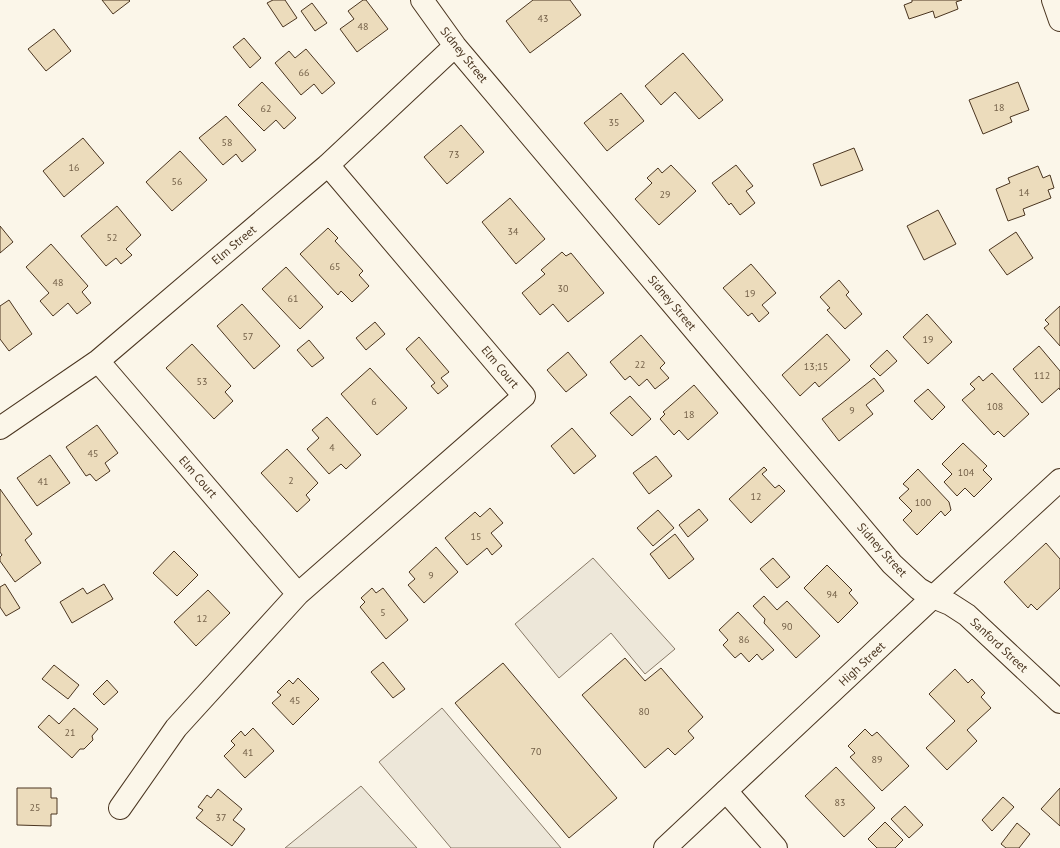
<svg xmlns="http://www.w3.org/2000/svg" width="1060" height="848" font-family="'PT Sans',sans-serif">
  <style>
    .parking { fill: #ede7d9; stroke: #887966 }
    .building { fill: #ecdcbc; stroke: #4a3520 }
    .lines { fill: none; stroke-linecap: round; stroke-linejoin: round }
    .street-casing { stroke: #4a3520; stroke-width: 24 }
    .secondary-casing { stroke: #4a3520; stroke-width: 24 }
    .primary-casing { stroke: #4a3520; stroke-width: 24 }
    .street { stroke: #fbf6e9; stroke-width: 22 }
    .secondary { stroke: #fbf6e9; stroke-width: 22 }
    .primary { stroke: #fbf6e9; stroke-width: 22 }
    .labels { text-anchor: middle; stroke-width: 3; stroke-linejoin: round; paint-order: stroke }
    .number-label { font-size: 10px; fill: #725f47 }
    .street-label { font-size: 12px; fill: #4a3520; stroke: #fbf6e9 }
  </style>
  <rect width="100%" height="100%" fill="#fbf6e9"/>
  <path class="parking" d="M 593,558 L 675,649 L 645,674 L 611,633 L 559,678 L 515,624 Z
    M 442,708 L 561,848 L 451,848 L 379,762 Z
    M 361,786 L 417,848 L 285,848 Z"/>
  <path class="building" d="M 102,0 L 129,0 L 130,1 L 113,14 Z
    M 273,0 L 285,0 L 297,18 L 283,27 L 267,3 Z
    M 363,0 L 366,0 L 388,29 L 357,52 L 340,29 L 354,19 L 348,11 Z
    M 533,0 L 570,0 L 581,15 L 530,53 L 506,21 Z
    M 912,0 L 962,0 L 956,2 L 958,9 L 935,18 L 933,11 L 909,19 L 904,5 L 912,2 Z
    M 312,3 L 327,23 L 315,31 L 301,11 Z
    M 54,29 L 71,51 L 46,71 L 28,49 Z
    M 244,38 L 261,58 L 250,68 L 233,47 Z
    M 306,49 L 335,83 L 322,94 L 314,84 L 301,95 L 275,63 L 289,51 L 295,58 Z
    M 683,53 L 723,100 L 699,119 L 675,92 L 661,105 L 645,86 Z
    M 262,82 L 296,118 L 284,129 L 276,120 L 264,131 L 238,105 Z
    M 1018,82 L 1029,110 L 1010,117 L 1012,122 L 983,134 L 969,100 Z
    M 621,93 L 644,121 L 607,151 L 584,123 Z
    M 226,116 L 256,150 L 242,162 L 236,154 L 223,165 L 199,138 Z
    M 461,125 L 484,152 L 447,184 L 424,157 Z
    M 83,138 L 104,163 L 64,197 L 43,171 Z
    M 854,148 L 863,170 L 821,186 L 813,164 Z
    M 180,151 L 207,180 L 172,211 L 146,182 Z
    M 671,165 L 696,191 L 659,225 L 635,199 L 652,183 L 647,178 L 658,168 L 662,173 Z
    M 736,165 L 753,186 L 746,191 L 755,203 L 740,215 L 731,203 L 729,205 L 712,183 Z
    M 1038,166 L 1043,178 L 1050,175 L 1054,188 L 1048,190 L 1051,198 L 1023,209 L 1025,215 L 1008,221 L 996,189 L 1010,183 L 1008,178 Z
    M 510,198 L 545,239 L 516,264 L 482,222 Z
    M 117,206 L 141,235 L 126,249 L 132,255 L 121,264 L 116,258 L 106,266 L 81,236 Z
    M 938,210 L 956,244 L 924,260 L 907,226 Z
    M 0,226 L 13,242 L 0,253 Z
    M 328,228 L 338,238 L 335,241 L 363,271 L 359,275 L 369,286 L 352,302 L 341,291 L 338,295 L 300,254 Z
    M 1016,232 L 1033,258 L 1007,275 L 989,250 Z
    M 51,244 L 88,286 L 82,292 L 91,303 L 77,314 L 68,303 L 53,316 L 40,301 L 49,293 L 26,267 Z
    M 562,252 L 566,256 L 571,253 L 604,293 L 568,322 L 553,304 L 540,315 L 522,293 L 545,274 L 541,270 Z
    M 751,264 L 776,293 L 762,305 L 769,313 L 759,322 L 752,313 L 748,316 L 723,288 Z
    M 286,267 L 323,307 L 300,329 L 262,289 Z
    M 839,280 L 849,292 L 846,295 L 862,314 L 845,329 L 827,310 L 830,308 L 820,297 Z
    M 9,300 L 32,334 L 9,351 L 0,339 L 0,306 Z
    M 242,304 L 280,346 L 254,369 L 217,326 Z
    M 1060,306 L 1060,346 L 1044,328 L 1049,324 L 1045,320 Z
    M 927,314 L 952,342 L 928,364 L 903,337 Z
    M 375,322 L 385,334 L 366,350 L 356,338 Z
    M 827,334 L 850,360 L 819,387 L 815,382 L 800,396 L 782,375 Z
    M 641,335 L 665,363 L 660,368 L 669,378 L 655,389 L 647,379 L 639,386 L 630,376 L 625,380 L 610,362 Z
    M 419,337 L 449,372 L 441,378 L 448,386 L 438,394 L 431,386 L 435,383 L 406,349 Z
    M 309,340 L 324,358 L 312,367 L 297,350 Z
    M 192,344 L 231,386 L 225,392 L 233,401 L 214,419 L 166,368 Z
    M 1039,346 L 1060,371 L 1060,390 L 1059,388 L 1042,403 L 1013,369 Z
    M 887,350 L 897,361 L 880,376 L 870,366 Z
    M 568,352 L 587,375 L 566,392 L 547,370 Z
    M 370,368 L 407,408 L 377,435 L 341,394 Z
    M 992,373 L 1029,414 L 1004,437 L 998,431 L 994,435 L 962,400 L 975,389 L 970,384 L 979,376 L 983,381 Z
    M 874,378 L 884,391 L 866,405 L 873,414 L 839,441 L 822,419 Z
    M 694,385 L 718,413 L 688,440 L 679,430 L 674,435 L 660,419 L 665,414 L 663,412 Z
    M 928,389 L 945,407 L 932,420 L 914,401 Z
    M 630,396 L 651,419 L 632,436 L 610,413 Z
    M 327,417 L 361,455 L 346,469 L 341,464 L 329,474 L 307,449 L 319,438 L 312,430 Z
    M 97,425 L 118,453 L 105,463 L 110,471 L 96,481 L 90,474 L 86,476 L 66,447 Z
    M 572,428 L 596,456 L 574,474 L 551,446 Z
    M 963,443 L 987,466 L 983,470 L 992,479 L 974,497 L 965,488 L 957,496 L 944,482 L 952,474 L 942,464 Z
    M 287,449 L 318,483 L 306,495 L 310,500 L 297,512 L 261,473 Z
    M 50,455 L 70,483 L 37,506 L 17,478 Z
    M 656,456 L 672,476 L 649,494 L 633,473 Z
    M 764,467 L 767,470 L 762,474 L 775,488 L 779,485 L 785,491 L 751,523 L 729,499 Z
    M 918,469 L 949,502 L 951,510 L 945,516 L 941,511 L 917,535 L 903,520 L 912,511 L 899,498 L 909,489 L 903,484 Z
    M 0,489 L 32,534 L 25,540 L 41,563 L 15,582 L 0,561 L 0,557 L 2,555 L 0,552 Z
    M 490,508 L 503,523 L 491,533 L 502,546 L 492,555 L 487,548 L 467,565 L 445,538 L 475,512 L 480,517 Z
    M 699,509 L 708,520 L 688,537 L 679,525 Z
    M 658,510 L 674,528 L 653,546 L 637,528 Z
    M 675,534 L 694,559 L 669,579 L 650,554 Z
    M 1046,543 L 1060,559 L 1060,588 L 1037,610 L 1031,604 L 1028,608 L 1004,582 Z
    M 436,547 L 458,572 L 424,603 L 408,585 L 415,579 L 409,572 Z
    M 174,551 L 198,575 L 177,596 L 153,573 Z
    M 773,558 L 790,577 L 777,588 L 760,569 Z
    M 827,565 L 852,590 L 849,593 L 858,603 L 838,623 L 804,588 Z
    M 5,584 L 20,608 L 6,616 L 0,607 L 0,587 Z
    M 104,584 L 113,599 L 72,623 L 60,602 L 83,588 L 87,594 Z
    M 372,588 L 376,593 L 383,588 L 408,620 L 386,639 L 360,607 L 365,602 L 361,598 Z
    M 208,590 L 230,613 L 196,646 L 174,622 Z
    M 764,596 L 777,610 L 787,601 L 820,636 L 796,658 L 764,623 L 765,619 L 753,606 Z
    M 738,612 L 774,650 L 762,660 L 757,654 L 749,662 L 741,653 L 735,658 L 723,645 L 728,640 L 719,630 Z
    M 625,658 L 645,681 L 661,668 L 703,717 L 688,731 L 694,738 L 675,755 L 668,748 L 645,768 L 582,695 Z
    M 383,662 L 405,689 L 393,698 L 371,672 Z
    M 503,663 L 617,798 L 569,838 L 455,703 Z
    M 54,665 L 79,685 L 68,699 L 42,679 Z
    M 955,669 L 968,683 L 972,679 L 985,693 L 981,697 L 991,708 L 967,730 L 977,741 L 947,770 L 926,748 L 955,721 L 929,694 Z
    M 298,678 L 319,699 L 293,725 L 272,703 L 281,695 L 277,692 L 289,680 L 293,684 Z
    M 107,680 L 118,692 L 104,705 L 93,694 Z
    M 74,708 L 98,729 L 92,736 L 93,740 L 84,749 L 80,749 L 72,758 L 38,727 L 49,715 L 59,724 Z
    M 253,728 L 274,751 L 245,778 L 224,756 L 235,745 L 231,741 L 241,731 L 245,736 Z
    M 865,729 L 872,736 L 877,732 L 909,766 L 882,791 L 850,757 L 855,753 L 848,746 Z
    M 836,767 L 875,808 L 844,837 L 805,796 Z
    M 17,788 L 51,788 L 51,798 L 57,798 L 57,814 L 51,814 L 51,826 L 17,825 Z
    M 1060,788 L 1060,826 L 1041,809 Z
    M 218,789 L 242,809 L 233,820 L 245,829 L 232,846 L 196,818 L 203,810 L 198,807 L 207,795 L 211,798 Z
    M 1003,797 L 1014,807 L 992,831 L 982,820 Z
    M 905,806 L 923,825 L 909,838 L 891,819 Z
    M 885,822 L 903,840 L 895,848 L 877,848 L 868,839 Z
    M 1017,823 L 1030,834 L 1019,848 L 1006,848 L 1001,844 Z"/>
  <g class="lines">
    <defs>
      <path id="street" d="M 422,0 L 455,46 L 892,564 L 919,589 L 933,597 L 950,604 L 967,615 L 1060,702
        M 98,361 L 298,594
        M 0,428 L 98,361 L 328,165 L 455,46
        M 726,791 L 776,848
        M 120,808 L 176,728 L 298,594 L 524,396 L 328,165"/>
      <path id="secondary" d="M 665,848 L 933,597 L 1060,480"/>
      <path id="primary" d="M 1053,0 L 1060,20"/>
    </defs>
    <use href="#street" class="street-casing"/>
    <use href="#secondary" class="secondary-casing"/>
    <use href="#primary" class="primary-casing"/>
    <use href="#street" class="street"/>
    <use href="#secondary" class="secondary"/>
    <use href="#primary" class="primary"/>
  </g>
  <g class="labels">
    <g class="number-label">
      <text x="543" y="22">43</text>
      <text x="363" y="30">48</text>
      <text x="304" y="76">66</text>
      <text x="999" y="111">18</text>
      <text x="266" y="112">62</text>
      <text x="614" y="126">35</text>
      <text x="227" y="146">58</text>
      <text x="454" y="158">73</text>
      <text x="74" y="171">16</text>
      <text x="177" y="185">56</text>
      <text x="1024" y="196">14</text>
      <text x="665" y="198">29</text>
      <text x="513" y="235">34</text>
      <text x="112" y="241">52</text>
      <text x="335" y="270">65</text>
      <text x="58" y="286">48</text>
      <text x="563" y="292">30</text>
      <text x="750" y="297">19</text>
      <text x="293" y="302">61</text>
      <text x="248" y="340">57</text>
      <text x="928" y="343">19</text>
      <text x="640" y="368">22</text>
      <text x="816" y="370">13;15</text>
      <text x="1042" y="379">112</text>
      <text x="202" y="385">53</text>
      <text x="374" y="405">6</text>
      <text x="995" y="410">108</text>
      <text x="852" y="414">9</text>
      <text x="689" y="418">18</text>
      <text x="332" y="451">4</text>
      <text x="93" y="457">45</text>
      <text x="966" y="476">104</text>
      <text x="291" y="484">2</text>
      <text x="43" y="485">41</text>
      <text x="756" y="500">12</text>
      <text x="923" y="506">100</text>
      <text x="476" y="540">15</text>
      <text x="431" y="579">9</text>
      <text x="832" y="598">94</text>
      <text x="383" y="616">5</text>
      <text x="202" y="622">12</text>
      <text x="787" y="630">90</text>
      <text x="744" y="643">86</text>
      <text x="295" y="704">45</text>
      <text x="644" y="715">80</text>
      <text x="70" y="736">21</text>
      <text x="536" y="755">70</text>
      <text x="248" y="756">41</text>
      <text x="877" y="763">89</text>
      <text x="840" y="806">83</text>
      <text x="35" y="811">25</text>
      <text x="221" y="821">37</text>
    </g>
    <g class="street-label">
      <text transform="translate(464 55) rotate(51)" y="4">Sidney Street</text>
      <text transform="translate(234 245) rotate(-40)" y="4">Elm Street</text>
      <text transform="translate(672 303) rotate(50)" y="4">Sidney Street</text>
      <text transform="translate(500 367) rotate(50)" y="4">Elm Court</text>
      <text transform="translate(198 477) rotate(49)" y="4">Elm Court</text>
      <text transform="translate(882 550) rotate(48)" y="4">Sidney Street</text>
      <text transform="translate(999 645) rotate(43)" y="4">Sanford Street</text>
      <text transform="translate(862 664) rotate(-43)" y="4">High Street</text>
    </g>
  </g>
</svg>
